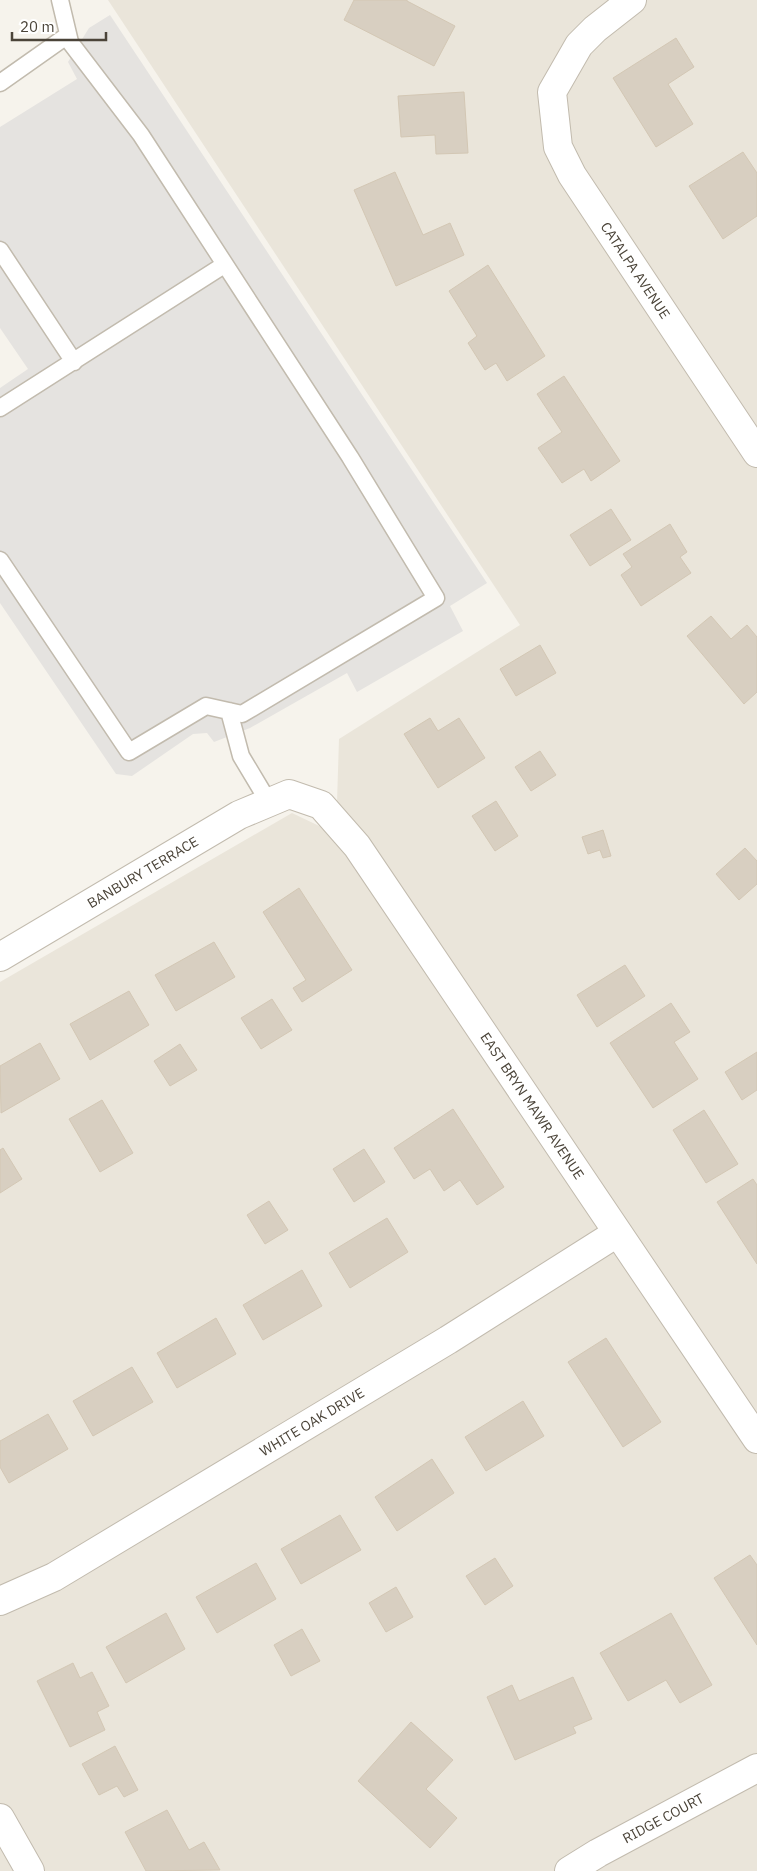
<svg xmlns="http://www.w3.org/2000/svg" width="757" height="1871" font-family="'IBM Plex Sans',sans-serif">
  <style>
    .residential { fill: #eae5da }
    .parking { fill: #e5e3e0 }
    .building { fill: #d8cfc1; stroke: #d3c7b4 }
    .lines { fill: none; stroke-linecap: round; stroke-linejoin: round }
    .lane-casing { stroke: #c2bbae; stroke-width: 19 }
    .street-casing { stroke: #c2bbae; stroke-width: 30 }
    .lane { stroke: #fff; stroke-width: 16 }
    .street { stroke: #fff; stroke-width: 28 }
    .labels { text-anchor: middle; stroke-width: 5; stroke-linejoin: round; paint-order: stroke }
    .street-label { font-size: 14px; fill: #4b4439; stroke: #fff }
  </style>
  <rect width="100%" height="100%" fill="#f6f3ec"/>
  <path class="residential" d="M 108,0 L 757,0 L 757,1871 L 0,1871 L 0,982 L 292,813 L 336,834 L 339,739 L 520,625 Z"/>
  <path class="parking" d="M 110,15 L 487,583 L 450,606 L 463,631 L 357,692 L 347,673 L 250,728 L 214,742 L 207,733 L 193,734 L 132,776 L 116,774 L 0,603 L 0,388 L 28,369 L 0,328 L 0,127 L 77,79 L 68,62 L 89,28 Z"/>
  <path class="building" d="M 354,0 L 407,0 L 407,1 L 455,26 L 434,66 L 344,20 Z
    M 676,38 L 694,67 L 668,84 L 693,124 L 656,147 L 613,78 Z
    M 464,92 L 468,153 L 436,154 L 435,135 L 401,137 L 398,96 Z
    M 743,152 L 757,173 L 757,216 L 723,239 L 689,186 Z
    M 395,172 L 423,235 L 450,223 L 464,255 L 396,286 L 354,190 Z
    M 488,265 L 545,356 L 507,381 L 496,363 L 485,370 L 468,343 L 477,336 L 449,291 Z
    M 564,376 L 620,461 L 591,481 L 584,469 L 562,483 L 538,448 L 562,432 L 537,394 Z
    M 611,509 L 631,540 L 590,566 L 570,535 Z
    M 670,524 L 687,552 L 680,557 L 691,573 L 641,606 L 621,575 L 632,567 L 623,554 Z
    M 711,616 L 731,639 L 747,625 L 757,637 L 757,692 L 744,704 L 687,636 Z
    M 540,645 L 556,673 L 516,696 L 500,669 Z
    M 430,718 L 438,731 L 459,718 L 485,758 L 438,788 L 404,734 Z
    M 540,751 L 556,775 L 531,791 L 515,767 Z
    M 496,801 L 518,836 L 495,851 L 472,816 Z
    M 603,830 L 611,856 L 603,858 L 600,850 L 588,854 L 582,837 Z
    M 745,848 L 757,861 L 757,884 L 739,900 L 716,874 Z
    M 299,888 L 352,970 L 302,1002 L 293,988 L 306,980 L 263,912 Z
    M 214,942 L 235,977 L 176,1011 L 155,975 Z
    M 625,965 L 645,996 L 597,1027 L 577,995 Z
    M 129,991 L 149,1025 L 90,1060 L 70,1024 Z
    M 272,999 L 292,1030 L 261,1049 L 241,1018 Z
    M 671,1003 L 690,1032 L 674,1042 L 698,1079 L 653,1108 L 610,1043 Z
    M 40,1043 L 60,1079 L 1,1113 L 0,1066 Z
    M 180,1044 L 197,1070 L 170,1086 L 154,1061 Z
    M 757,1052 L 757,1090 L 742,1100 L 725,1072 Z
    M 102,1100 L 133,1153 L 100,1172 L 69,1119 Z
    M 453,1109 L 504,1187 L 477,1205 L 460,1180 L 444,1191 L 430,1169 L 414,1179 L 394,1148 Z
    M 704,1110 L 738,1164 L 706,1183 L 673,1130 Z
    M 3,1148 L 22,1179 L 0,1193 L 0,1150 Z
    M 364,1149 L 385,1182 L 354,1202 L 333,1169 Z
    M 753,1179 L 757,1185 L 757,1264 L 717,1202 Z
    M 269,1201 L 288,1230 L 265,1244 L 247,1215 Z
    M 387,1218 L 408,1252 L 350,1288 L 329,1253 Z
    M 302,1270 L 322,1306 L 263,1340 L 243,1305 Z
    M 216,1318 L 236,1354 L 177,1388 L 157,1353 Z
    M 606,1338 L 661,1422 L 623,1447 L 568,1362 Z
    M 132,1367 L 153,1402 L 93,1436 L 73,1401 Z
    M 523,1401 L 544,1436 L 486,1471 L 465,1437 Z
    M 48,1414 L 68,1449 L 9,1483 L 0,1467 L 0,1441 Z
    M 432,1459 L 454,1493 L 397,1531 L 375,1497 Z
    M 340,1515 L 361,1550 L 301,1584 L 281,1549 Z
    M 750,1555 L 757,1565 L 757,1645 L 714,1578 Z
    M 495,1558 L 513,1586 L 485,1605 L 466,1576 Z
    M 256,1563 L 276,1599 L 217,1633 L 196,1597 Z
    M 396,1587 L 413,1617 L 386,1632 L 369,1603 Z
    M 166,1613 L 185,1649 L 126,1683 L 106,1647 Z
    M 671,1613 L 712,1685 L 680,1703 L 666,1680 L 628,1701 L 600,1653 Z
    M 302,1629 L 320,1661 L 291,1676 L 274,1645 Z
    M 73,1663 L 80,1678 L 92,1672 L 109,1706 L 97,1712 L 105,1730 L 70,1747 L 37,1681 Z
    M 573,1677 L 592,1719 L 573,1727 L 576,1733 L 515,1760 L 487,1697 L 512,1685 L 519,1701 Z
    M 411,1722 L 453,1760 L 426,1789 L 457,1818 L 430,1848 L 358,1781 Z
    M 115,1746 L 138,1790 L 124,1797 L 117,1786 L 99,1795 L 82,1764 Z
    M 167,1810 L 189,1850 L 204,1842 L 220,1870 L 146,1871 L 125,1832 Z"/>
  <g class="lines">
    <defs>
      <path id="lane" d="M 0,83 L 68,35
        M 0,250 L 74,362
        M 0,408 L 224,265
        M 0,560 L 129,752 L 206,706 L 242,714 L 436,598 L 350,457 L 141,135 L 70,42 L 60,0
        M 229,711 L 241,756 L 268,801"/>
      <g id="street">
        <path id="s1" d="M 632,0 L 595,29 L 579,45 L 552,92 L 558,147 L 572,175 L 757,453"/>
        <path id="s2" d="M 0,957 L 239,815 L 289,794 L 321,805 L 357,846 L 757,1439"/>
        <path id="s3" d="M 0,1601 L 54,1577 L 448,1340 L 617,1233"/>
        <path d="M 0,1818 L 30,1871"/>
        <path id="s4" d="M 569,1871 L 598,1853 L 757,1768"/>
      </g>
    </defs>
    <use href="#lane" class="lane-casing"/>
    <use href="#street" class="street-casing"/>
    <use href="#lane" class="lane"/>
    <use href="#street" class="street"/>
  </g>
  <g class="labels">
    <g class="street-label">
      <text dy="5" stroke="none"><textPath href="#s1" startOffset="325">CATALPA AVENUE</textPath></text>
      <text dy="5" stroke="none"><textPath href="#s2" startOffset="166">BANBURY TERRACE</textPath></text>
      <text dy="5" stroke="none"><textPath href="#s2" startOffset="734">EAST BRYN MAWR AVENUE</textPath></text>
      <text dy="5" stroke="none"><textPath href="#s3" startOffset="360">WHITE OAK DRIVE</textPath></text>
      <text dy="5" stroke="none"><textPath href="#s4" startOffset="108">RIDGE COURT</textPath></text>
    </g>
  </g>
  <path d="M12 32v8h94v-8" fill="none" stroke="#4b4439" stroke-width="2.5"/>
  <text x="20" y="32" font-size="15" fill="#4b4439" stroke="#ffffff" stroke-width="4" paint-order="stroke">20 m</text>
</svg>
